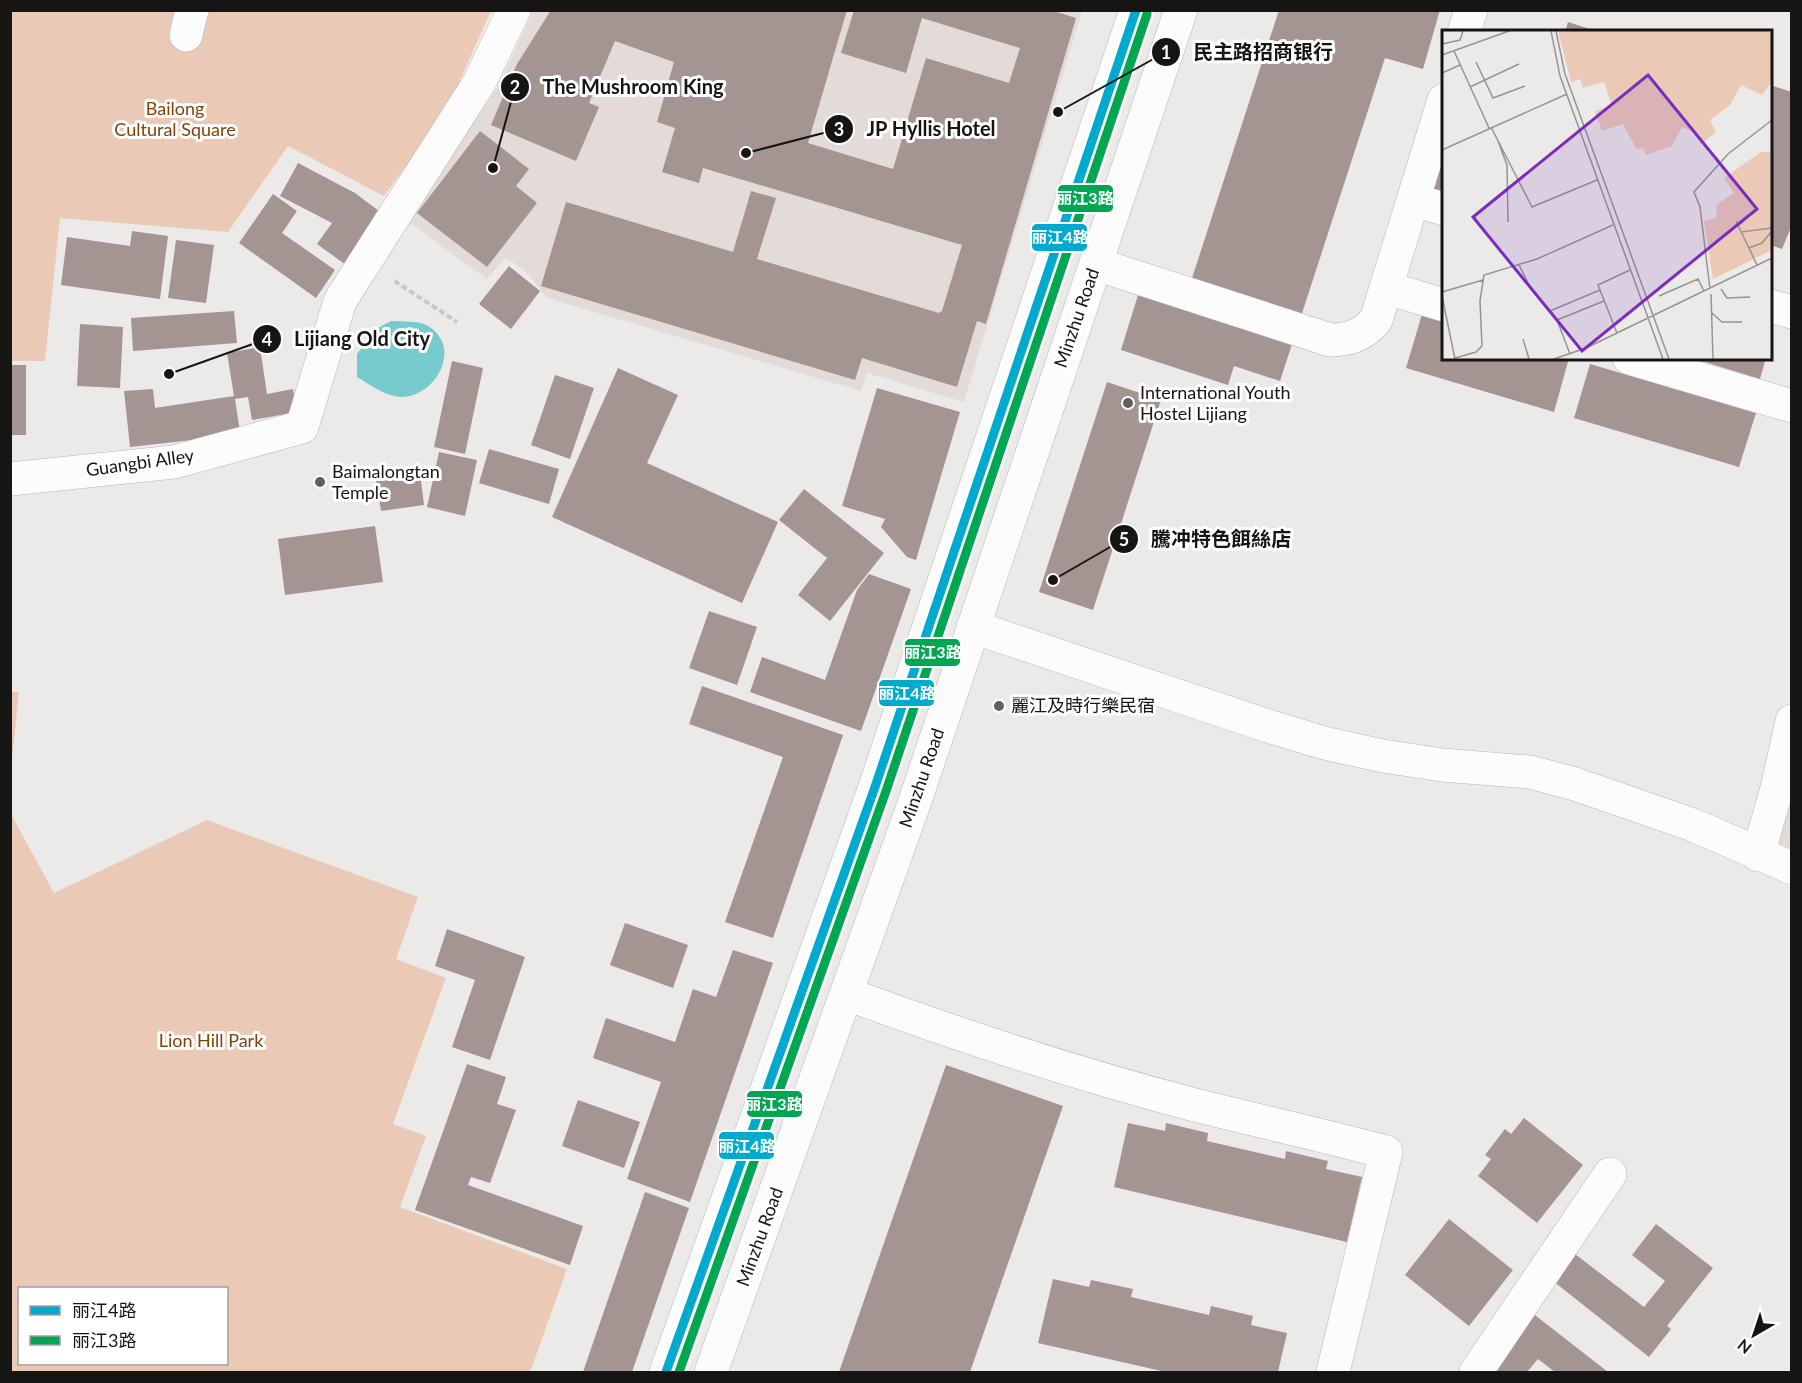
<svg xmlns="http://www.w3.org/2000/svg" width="1802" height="1383" font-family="Lato,'Noto Sans SC',sans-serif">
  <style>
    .built { fill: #e2dbd7 }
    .green { fill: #eacab6; fill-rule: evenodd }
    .water { fill: #76cccd }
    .building { fill: #a49492 }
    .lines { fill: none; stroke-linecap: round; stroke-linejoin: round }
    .minor-casing { stroke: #b7b6b5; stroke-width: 34 }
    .major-casing { stroke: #b7b6b5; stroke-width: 34 }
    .path { stroke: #cac9c8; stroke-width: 4; stroke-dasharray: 6 3; stroke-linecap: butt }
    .minor { stroke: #fcfcfc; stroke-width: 33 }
    .major { stroke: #fcfcfc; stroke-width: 33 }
    .bus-1-casing { stroke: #fff; stroke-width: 14 }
    .bus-2-casing { stroke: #fff; stroke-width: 14 }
    .bus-1 { stroke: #00a9ce; stroke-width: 9 }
    .bus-2 { stroke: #00a651; stroke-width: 9 }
    .poi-dot { fill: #61605e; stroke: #fff; stroke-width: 2 }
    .labels { text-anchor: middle; stroke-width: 6; stroke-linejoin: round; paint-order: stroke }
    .park-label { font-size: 18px; fill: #83410a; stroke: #fff }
    .street-label { font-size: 18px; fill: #161514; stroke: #fff }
    .poi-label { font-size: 18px; fill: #161514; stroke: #fff; text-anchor: start }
    .inset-road { fill: none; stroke: #969593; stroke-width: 1.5 }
    .view { fill: #7b2cbf; fill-opacity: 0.15; stroke: #7b2cbf; stroke-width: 3 }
    .inset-edge { fill: none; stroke: #161514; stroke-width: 3 }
    .leader { fill: none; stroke: #161514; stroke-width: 2 }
    .callout-dot { fill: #161514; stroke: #fff; stroke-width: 2 }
    .mark-label { font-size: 18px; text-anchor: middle; font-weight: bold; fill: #fff }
    .callout-label { font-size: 20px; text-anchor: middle; font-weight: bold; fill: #161514; stroke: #fff; stroke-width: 6; stroke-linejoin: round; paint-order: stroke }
    .line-badge { stroke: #fff; stroke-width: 2 }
    .badge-label { font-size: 16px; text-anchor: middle; font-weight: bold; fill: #fff }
  </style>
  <rect width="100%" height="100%" fill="#eceae8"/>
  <path class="built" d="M 533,11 L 1082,11 L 964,402 L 867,373 L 861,391 L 547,298 L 527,273 L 506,257 L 487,279 L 406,220 L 498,87 Z
    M 1791,747 L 1791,850 L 1773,842 Z"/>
  <path class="green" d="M 10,11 L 491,11 L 447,109 L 384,196 L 288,146 L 228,232 L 60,218 L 45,361 L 11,361 Z
    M 11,692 L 19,692 L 11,769 L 10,692 Z
    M 11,814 L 54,893 L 207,820 L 418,897 L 396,959 L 446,978 L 393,1124 L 426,1136 L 400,1207 L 567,1269 L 530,1372 L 11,1372 ZM 20,1288 L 226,1288 L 226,1364 L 20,1364 Z"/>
  <path class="water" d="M 391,321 C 402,322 418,320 428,326 C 462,346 438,394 404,397 C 387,398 371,385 357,377 L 357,354 L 374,330 Z"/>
  <path class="building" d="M 551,10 L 847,10 L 808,143 L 893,169 L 926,58 L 1009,83 L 1020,48 L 922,18 L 906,73 L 841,53 L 854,10 L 1050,10 L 1076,18 L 986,324 L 977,321 L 957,387 L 862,358 L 855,380 L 541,286 L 566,202 L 733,252 L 751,191 L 776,198 L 757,259 L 939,313 L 942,311 L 962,245 L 703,168 L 699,183 L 662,172 L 675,128 L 657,122 L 674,62 L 615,41 L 589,103 L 599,107 L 576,161 L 491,125 L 517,64 Z
    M 1279,10 L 1440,10 L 1423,69 L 1385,58 L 1280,381 L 1234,366 L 1228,385 L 1121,350 L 1138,295 L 1182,309 Z
    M 1568,22 L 1596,31 L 1596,32 L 1565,32 Z
    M 1770,85 L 1792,92 L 1792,225 L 1782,249 L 1770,245 Z
    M 480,131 L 529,169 L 516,186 L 537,203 L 487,267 L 417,213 Z
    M 1444,148 L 1444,198 L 1429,194 Z
    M 298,163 L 355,193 L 383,214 L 346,265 L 317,244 L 332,223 L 280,196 Z
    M 273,194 L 297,211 L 282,233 L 335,270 L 316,298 L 239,243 Z
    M 132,231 L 168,236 L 160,299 L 61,285 L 67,237 L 130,246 Z
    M 176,240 L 214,245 L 206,303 L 168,298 Z
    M 509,266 L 540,291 L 511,329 L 479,304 Z
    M 234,311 L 237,343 L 133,351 L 131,318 Z
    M 1422,314 L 1444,321 L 1444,358 L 1569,358 L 1554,412 L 1406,368 Z
    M 80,324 L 123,327 L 120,388 L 77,386 Z
    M 260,347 L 267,394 L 293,389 L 297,412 L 252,420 L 248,397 L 235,399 L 240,432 L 184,441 L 130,447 L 124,391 L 153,389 L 155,408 L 234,396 L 227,353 Z
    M 1692,358 L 1766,358 L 1760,379 Z
    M 452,361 L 483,368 L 465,454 L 434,447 Z
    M 1590,364 L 1756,413 L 1739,467 L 1574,418 Z
    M 10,365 L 26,365 L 26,435 L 10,435 Z
    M 618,368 L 678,395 L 647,463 L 778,522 L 742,603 L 552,517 Z
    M 555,375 L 594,388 L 570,459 L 531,445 Z
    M 1107,382 L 1161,400 L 1093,610 L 1039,592 Z
    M 877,388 L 960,412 L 916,560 L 907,557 L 881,527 L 885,519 L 842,506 Z
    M 489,449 L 559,469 L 549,504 L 479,483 Z
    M 439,452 L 477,460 L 465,516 L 427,507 Z
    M 420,473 L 424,505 L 381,511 L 376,479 Z
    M 804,489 L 884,553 L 830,621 L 798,595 L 827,558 L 779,520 Z
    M 375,526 L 383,582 L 285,595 L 278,539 Z
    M 869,574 L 911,589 L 861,731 L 750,692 L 762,657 L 825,680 L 857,590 Z
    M 709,611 L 757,627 L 737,685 L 689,668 Z
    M 702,686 L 843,735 L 773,938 L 725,922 L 783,757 L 689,724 Z
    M 625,923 L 688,945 L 673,988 L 610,965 Z
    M 447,929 L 525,957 L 490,1060 L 452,1047 L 475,980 L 435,966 Z
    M 733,950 L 773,963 L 690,1202 L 627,1179 L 661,1082 L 593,1058 L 606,1018 L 675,1042 L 693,989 L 716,997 Z
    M 467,1064 L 506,1077 L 497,1104 L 516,1110 L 490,1183 L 471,1177 L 468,1185 L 583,1226 L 570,1265 L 415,1210 Z
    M 946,1065 L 1063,1106 L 970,1372 L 839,1372 Z
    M 578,1100 L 640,1122 L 624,1168 L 562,1146 Z
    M 1524,1118 L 1583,1165 L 1537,1223 L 1478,1176 L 1491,1159 L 1485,1155 L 1505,1129 L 1511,1134 Z
    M 1128,1123 L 1165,1131 L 1166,1123 L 1208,1133 L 1207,1141 L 1285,1159 L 1286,1151 L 1328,1161 L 1326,1169 L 1362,1177 L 1347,1242 L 1114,1187 Z
    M 645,1192 L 689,1208 L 632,1372 L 583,1372 Z
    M 1449,1219 L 1513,1270 L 1469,1326 L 1405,1275 Z
    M 1656,1224 L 1713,1268 L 1667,1326 L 1671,1329 L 1649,1357 L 1553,1281 L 1575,1254 L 1644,1307 L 1665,1281 L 1632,1255 Z
    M 1053,1279 L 1089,1287 L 1091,1280 L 1133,1289 L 1131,1297 L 1209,1315 L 1211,1306 L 1253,1316 L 1251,1325 L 1287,1333 L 1278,1372 L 1166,1372 L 1038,1343 Z
    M 1531,1312 L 1608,1372 L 1555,1372 L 1538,1359 L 1527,1372 L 1483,1372 Z"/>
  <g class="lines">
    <defs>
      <path id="minor" d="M 1464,32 L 1471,10
        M 186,35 L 192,10
        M 1413,200 L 1444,209
        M 1096,264 L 1330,340 C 1350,340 1363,335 1376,320 L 1444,100
        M 1387,288 L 1444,305
        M 1770,306 L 1792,312
        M 1629,358 L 1792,406
        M 10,479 L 174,462 L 302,427 L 340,301 L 479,83 L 514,10
        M 973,627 L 1268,726 L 1324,743 L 1383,756 L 1442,765 L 1530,772 L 1575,784 L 1693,825 L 1792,868
        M 1758,855 L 1777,788 L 1792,721
        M 847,994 C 961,1036 1077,1074 1195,1105 C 1259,1121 1322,1135 1386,1152 L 1333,1372
        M 1476,1372 L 1610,1174"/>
      <path id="major" d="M 666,1372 L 875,787 L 1136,10
        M 711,1372 L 915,801 L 1181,10"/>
    </defs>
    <use href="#minor" class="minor-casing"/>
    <use href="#major" class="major-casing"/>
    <path class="path" d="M 397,280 L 396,282 L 457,322"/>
    <use href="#minor" class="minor"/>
    <use href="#major" class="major"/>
    <defs>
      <path id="bus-1" d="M 666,1372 L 875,787 L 1136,10"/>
      <path id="bus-2" d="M 679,1372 L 886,791 L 1147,14"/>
    </defs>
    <use href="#bus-1" class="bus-1-casing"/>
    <use href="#bus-2" class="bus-2-casing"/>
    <use href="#bus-1" class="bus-1"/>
    <use href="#bus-2" class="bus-2"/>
  </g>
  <g class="poi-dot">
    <circle cx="1128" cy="403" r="6"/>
    <circle cx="320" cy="482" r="6"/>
    <circle cx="999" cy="706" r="6"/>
  </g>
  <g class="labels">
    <g class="park-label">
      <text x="175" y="115">Bailong<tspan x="175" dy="21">Cultural Square</tspan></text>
      <text x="211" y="1047">Lion Hill Park</text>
    </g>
    <g class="street-label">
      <text transform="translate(1077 318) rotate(-71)" y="6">Minzhu Road</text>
      <text transform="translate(140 463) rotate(-8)" y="6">Guangbi Alley</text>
      <text transform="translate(922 778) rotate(-71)" y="6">Minzhu Road</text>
      <text transform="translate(760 1237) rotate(-70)" y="6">Minzhu Road</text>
    </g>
    <g class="poi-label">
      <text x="1140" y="399">International Youth<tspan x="1140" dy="21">Hostel Lijiang</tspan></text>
      <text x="332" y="478">Baimalongtan<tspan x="332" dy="21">Temple</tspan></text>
      <text x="1011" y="712">麗江及時行樂民宿</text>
    </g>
  </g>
  <g transform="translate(1442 30)">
    <rect width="330" height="330" fill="#eceae8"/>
    <path d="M 116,1 L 330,1 L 330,51 L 320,65 L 299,55 L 288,75 L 268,90 L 274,102 L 259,114 L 251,102 L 240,97 L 230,116 L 204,125 L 201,118 L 195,120 L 181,94 L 160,101 L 153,81 L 170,75 L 162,52 L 141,58 L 138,49 L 129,52 ZM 319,122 L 330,122 L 330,220 L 271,249 L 262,191 L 275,188 L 274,175 L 292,163 L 282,148 Z" fill="#eacab6"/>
    <path class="inset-road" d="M 109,1 L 118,46 L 221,329M 114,1 L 123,44 L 227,329M 0,14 L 18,10 L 21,1M 12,21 L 47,98M 0,25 L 67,1M 34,32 L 51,68 L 83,56M 0,43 L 18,35M 28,57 L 77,34M 49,97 L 90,177 L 155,150M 56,111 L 65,135 L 66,192M 0,120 L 125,64M 294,191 L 315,235M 299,202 L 330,198M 307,218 L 320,213 L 330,201M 77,235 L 88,257 L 115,290 L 128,324M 268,259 L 258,177 L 252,162 L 286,124 L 330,90M 279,259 L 285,268 L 308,267M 0,262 L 41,250M 269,264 L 271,329M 0,266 L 13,329M 217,266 L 256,249 L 262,261M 108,281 L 158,260M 270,283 L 280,292 L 300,292M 115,290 L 162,271M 175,303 L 156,255 L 188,240M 81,309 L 87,329M 13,328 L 34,322 L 40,316 L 38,271 L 42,245 L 95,229 L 171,195M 112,329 L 144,318 L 330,228"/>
    <path class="view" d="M 206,45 L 315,179 L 140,321 L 31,187 Z"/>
    <rect width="330" height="330" class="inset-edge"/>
  </g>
  <path class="leader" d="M1058 112L1166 52M493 168L515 87M746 153L839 129M169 374L267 339M1053 580L1124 539"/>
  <g class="callout-dot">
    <circle cx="1058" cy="112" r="6"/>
    <circle cx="493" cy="168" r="6"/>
    <circle cx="746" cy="153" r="6"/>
    <circle cx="169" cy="374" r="6"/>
    <circle cx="1053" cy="580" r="6"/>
    <circle cx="1166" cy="52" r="15"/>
    <circle cx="515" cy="87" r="15"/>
    <circle cx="839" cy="129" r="15"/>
    <circle cx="267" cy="339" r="15"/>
    <circle cx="1124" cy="539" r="15"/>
  </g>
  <g class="mark-label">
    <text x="1166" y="59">1</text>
    <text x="515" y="94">2</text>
    <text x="839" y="136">3</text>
    <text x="267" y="346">4</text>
    <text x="1124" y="546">5</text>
  </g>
  <g class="callout-label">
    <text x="1263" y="59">民主路招商银行</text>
    <text x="633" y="94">The Mushroom King</text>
    <text x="931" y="136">JP Hyllis Hotel</text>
    <text x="362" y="346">Lijiang Old City</text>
    <text x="1221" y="546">騰冲特色餌絲店</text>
  </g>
  <g class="line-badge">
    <rect x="1057" y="184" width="57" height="29" rx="6" fill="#00a651"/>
    <rect x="1031" y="223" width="57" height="29" rx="6" fill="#00a9ce"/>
    <rect x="904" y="638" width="57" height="29" rx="6" fill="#00a651"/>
    <rect x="878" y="679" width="57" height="28" rx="6" fill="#00a9ce"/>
    <rect x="746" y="1090" width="57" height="28" rx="6" fill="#00a651"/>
    <rect x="718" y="1131" width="57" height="29" rx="6" fill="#00a9ce"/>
  </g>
  <g class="badge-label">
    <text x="1085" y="204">丽江3路</text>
    <text x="1060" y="243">丽江4路</text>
    <text x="933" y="658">丽江3路</text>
    <text x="907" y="699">丽江4路</text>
    <text x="774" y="1110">丽江3路</text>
    <text x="747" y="1152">丽江4路</text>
  </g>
  <rect width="1802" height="1383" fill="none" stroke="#161514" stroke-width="24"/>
  <rect x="18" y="1287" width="210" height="78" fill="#ffffff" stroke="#a2a1a1" stroke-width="1.5"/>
  <rect x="30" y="1306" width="30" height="9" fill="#00a9ce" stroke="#a2a1a1" stroke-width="1.5"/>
  <text x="72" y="1317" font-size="18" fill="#161514">丽江4路</text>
  <rect x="30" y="1336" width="30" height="9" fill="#00a651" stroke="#a2a1a1" stroke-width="1.5"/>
  <text x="72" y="1347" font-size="18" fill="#161514">丽江3路</text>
  <g transform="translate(1754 1335) rotate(219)" stroke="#ffffff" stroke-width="4.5" paint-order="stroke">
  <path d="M0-4.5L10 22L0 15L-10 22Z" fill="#161514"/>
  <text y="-9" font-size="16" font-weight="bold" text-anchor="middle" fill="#161514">N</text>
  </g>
</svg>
